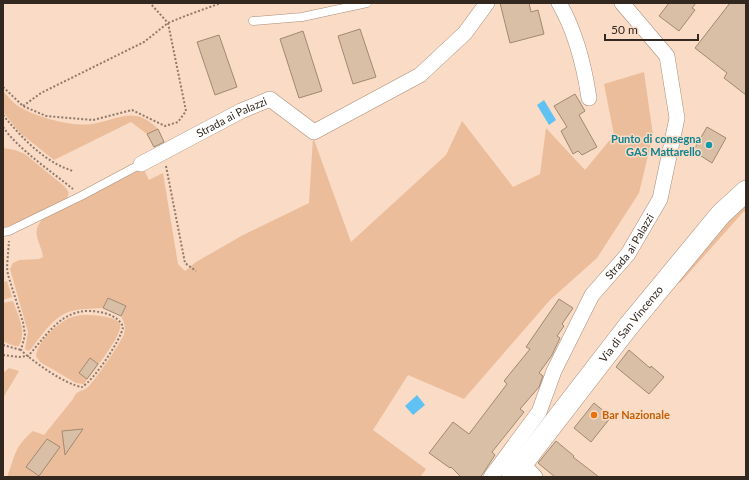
<svg xmlns="http://www.w3.org/2000/svg" width="749" height="480" font-family="Lato,sans-serif">
  <style>
    .green { fill: #ebbd9a }
    .water { fill: #60c2f3 }
    .building { fill: #d8bfa5; stroke: #a18971 }
    .lines { fill: none; stroke-linecap: round; stroke-linejoin: round }
    .lane-casing { stroke: #a98d78; stroke-width: 9 }
    .street-casing { stroke: #a98d78; stroke-width: 16 }
    .secondary-casing { stroke: #a98d78; stroke-width: 22 }
    .path { stroke: #8e796b; stroke-width: 2; stroke-dasharray: 2 2; stroke-linecap: butt }
    .lane { stroke: #fff; stroke-width: 8 }
    .street { stroke: #fff; stroke-width: 15 }
    .secondary { stroke: #fff; stroke-width: 21 }
    .culture-dot { fill: #0f9aa8; stroke: #fadbc5; stroke-width: 1.5 }
    .food-dot { fill: #e8710a; stroke: #fadbc5; stroke-width: 1.5 }
    .labels { text-anchor: middle; stroke-width: 3; stroke-linejoin: round; paint-order: stroke }
    .street-label { font-size: 11px; fill: #33281f; stroke: #fadbc5 }
    .culture-label { font-size: 11px; font-weight: bold; fill: #0d838f; stroke: #fadbc5; text-anchor: end }
    .food-label { font-size: 11px; font-weight: bold; fill: #c56008; stroke: #fadbc5; text-anchor: start }
  </style>
  <rect width="100%" height="100%" fill="#fadbc5"/>
  <path class="green" d="M 644,72 L 653,135 L 639,193 L 597,258 L 550,300 L 464,399 L 408,375 L 373,430 L 426,469 L 420,477 L 7,477 C 16,455 13,448 33,431 L 44,435 L 73,399 C 78,388 82,393 89,386 C 97,377 120,344 124,334 C 126,327 124,322 121,316 L 126,306 L 108,298 L 103,308 C 91,309 77,308 66,313 C 51,320 41,336 31,349 L 28,351 L 25,349 L 28,332 L 10,269 L 13,263 L 19,260 L 39,259 L 43,257 C 41,242 30,233 42,220 L 143,168 L 149,180 L 163,173 L 178,264 L 185,271 L 196,262 L 243,235 L 309,203 L 313,137 L 351,242 L 446,155 L 462,121 L 513,187 L 540,174 L 546,128 L 585,170 L 614,135 L 604,84 Z
    M 3,91 C 8,96 12,102 18,106 C 35,117 72,127 92,124 C 119,119 135,105 158,129 L 147,134 L 131,122 L 54,160 L 20,133 L 3,112 Z
    M 3,148 L 15,150 L 25,154 L 64,186 C 68,190 70,193 67,198 L 19,222 L 3,228 Z
    M 744,204 L 746,207 L 746,213 L 744,211 L 680,283 L 677,280 Z
    M 7,281 L 12,297 L 3,300 L 3,282 Z
    M 13,301 C 18,316 27,330 19,346 L 15,346 L 4,342 L 3,339 L 3,303 Z
    M 82,315 C 90,315 115,315 120,324 C 124,334 91,374 84,384 L 76,383 L 40,362 L 36,356 C 37,344 52,329 61,323 C 67,318 74,316 82,315 Z
    M 9,368 L 19,371 L 3,398 L 3,373 Z"/>
  <path class="water" d="M 544,100 L 556,120 L 549,125 L 537,105 Z
    M 417,395 L 425,405 L 413,415 L 405,406 Z"/>
  <path class="building" d="M 500,3 L 529,3 L 531,12 L 538,10 L 544,34 L 510,43 Z
    M 669,3 L 696,3 L 692,8 L 695,10 L 679,31 L 659,16 Z
    M 730,3 L 746,3 L 746,95 L 724,78 L 727,73 L 695,48 Z
    M 360,29 L 376,77 L 353,84 L 338,36 Z
    M 303,31 L 322,91 L 299,98 L 280,39 Z
    M 219,35 L 237,87 L 215,95 L 197,42 Z
    M 575,94 L 585,111 L 579,115 L 597,147 L 582,155 L 578,151 L 573,154 L 561,131 L 567,127 L 554,106 Z
    M 707,127 L 726,138 L 712,163 L 693,151 Z
    M 158,129 L 164,142 L 154,147 L 147,134 Z
    M 108,298 L 126,306 L 121,316 L 103,308 Z
    M 559,299 L 573,308 L 562,324 L 564,326 L 557,336 L 560,338 L 552,355 L 539,373 L 543,376 L 539,387 L 520,409 L 524,412 L 492,452 L 495,455 L 482,475 L 480,477 L 461,477 L 451,467 L 450,468 L 429,453 L 453,422 L 469,434 L 507,384 L 504,381 L 530,349 L 526,347 Z
    M 629,350 L 650,368 L 651,366 L 664,377 L 649,394 L 616,367 Z
    M 90,358 L 98,364 L 87,379 L 79,373 Z
    M 594,403 L 611,417 L 591,442 L 574,428 Z
    M 83,429 L 65,455 L 62,431 Z
    M 47,439 L 60,447 L 39,476 L 26,467 Z
    M 556,441 L 574,456 L 573,457 L 599,477 L 555,477 L 538,463 Z"/>
  <g class="lines">
    <defs>
      <path id="lane" d="M 253,21 L 302,17 L 367,3
        M 3,232 L 9,231 L 81,196 L 141,164"/>
      <g id="street">
        <path d="M 559,3 C 576,32 584,65 589,98"/>
        <path id="s1" d="M 141,164 L 241,111 L 270,99 L 314,132 L 420,75 L 465,33 L 487,3"/>
        <path d="M 522,463 L 535,477"/>
        <path id="s2" d="M 491,477 L 539,412 L 554,371 L 592,295 L 628,254 L 660,199 L 677,118 L 667,56 L 622,3"/>
      </g>
      <g id="secondary">
        <path id="s3" d="M 512,477 L 627,328 L 721,214 L 746,191"/>
      </g>
    </defs>
    <use href="#lane" class="lane-casing"/>
    <use href="#street" class="street-casing"/>
    <use href="#secondary" class="secondary-casing"/>
    <path class="path" d="M 3,87 L 23,106 L 46,116 L 93,120 L 132,110 L 165,126 L 178,122 L 186,111 L 168,23 L 150,3
      M 23,106 L 41,93 L 144,42 L 168,23 L 185,16 L 221,3
      M 3,115 C 22,138 44,162 73,171
      M 3,127 C 18,149 52,172 73,189
      M 166,166 L 185,263 L 196,271
      M 3,345 L 21,350
      M 3,355 L 19,357 L 28,356 C 50,332 64,303 104,313 C 112,315 120,319 123,327 C 121,340 94,380 82,387 C 66,385 32,361 21,350 L 25,335 L 23,322 L 8,275 L 7,267 L 9,241"/>
    <use href="#lane" class="lane"/>
    <use href="#street" class="street"/>
    <use href="#secondary" class="secondary"/>
  </g>
  <circle class="culture-dot" cx="709" cy="145" r="4"/>
  <circle class="food-dot" cx="594" cy="415" r="4"/>
  <g class="labels">
    <g class="street-label">
      <text dy="4" stroke="none"><textPath href="#s1" startOffset="102">Strada ai Palazzi</textPath></text>
      <text dy="4" stroke="none"><textPath href="#s2" startOffset="271">Strada ai Palazzi</textPath></text>
      <text dy="4" stroke="none"><textPath href="#s3" startOffset="194">Via di San Vincenzo</textPath></text>
    </g>
    <g class="culture-label">
      <text x="701" y="143">Punto di consegna<tspan x="701" dy="13">GAS Mattarello</tspan></text>
    </g>
    <g class="food-label">
      <text x="602" y="419">Bar Nazionale</text>
    </g>
  </g>
  <rect width="749" height="480" fill="none" stroke="#33281f" stroke-width="8"/>
  <path d="M605 34v6h93v-6" fill="none" stroke="#33281f" stroke-width="2"/>
  <text x="611" y="34" font-size="12" fill="#33281f" stroke="#fadbc5" stroke-width="3" paint-order="stroke">50 m</text>
</svg>
